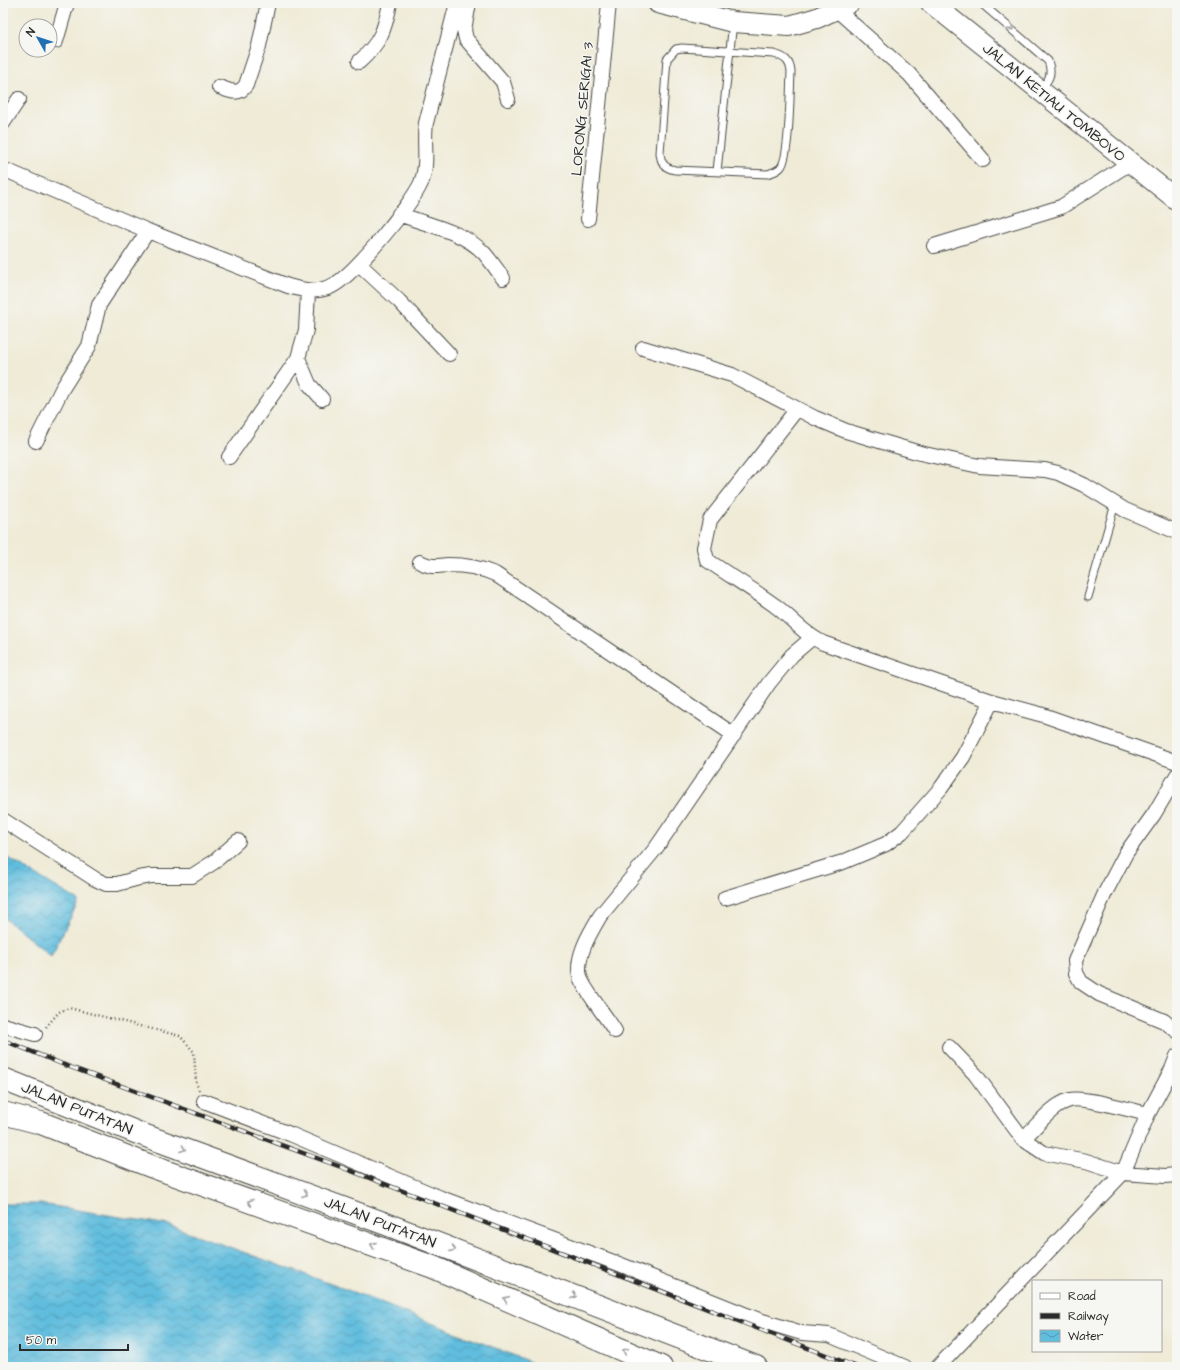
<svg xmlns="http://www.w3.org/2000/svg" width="1180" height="1370" font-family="'Architects Daughter',sans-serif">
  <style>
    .water { fill: url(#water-waves); stroke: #467484 }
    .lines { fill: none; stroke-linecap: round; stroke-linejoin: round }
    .lane-casing { stroke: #484845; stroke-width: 9 }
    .street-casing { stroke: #484845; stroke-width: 16 }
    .secondary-casing { stroke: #484845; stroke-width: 22 }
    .highway-casing { stroke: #484845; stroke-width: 24 }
    .path { stroke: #484845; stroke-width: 2.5; stroke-dasharray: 1 3; stroke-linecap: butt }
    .lane { stroke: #fff; stroke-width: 7 }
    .street { stroke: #fff; stroke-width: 14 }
    .secondary { stroke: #fff; stroke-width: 20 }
    .highway { stroke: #fff; stroke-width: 22 }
    .rail-casing { stroke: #2b2b2b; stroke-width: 4.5 }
    .rail { stroke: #f6f6f2; stroke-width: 3; stroke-dasharray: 9; stroke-linecap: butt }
    .oneway { stroke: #a0a0a0 }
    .labels { text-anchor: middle; stroke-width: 3; stroke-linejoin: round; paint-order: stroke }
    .street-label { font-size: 15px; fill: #2b2b2b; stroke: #f6f6f2 }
  </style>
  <defs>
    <pattern id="water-waves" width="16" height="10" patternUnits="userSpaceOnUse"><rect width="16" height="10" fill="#60bdde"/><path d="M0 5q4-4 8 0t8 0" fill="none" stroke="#4f9ab4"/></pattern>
  </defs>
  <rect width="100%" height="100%" fill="#f6f6f2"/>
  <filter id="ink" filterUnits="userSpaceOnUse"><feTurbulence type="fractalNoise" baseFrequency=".025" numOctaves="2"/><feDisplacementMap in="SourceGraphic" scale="8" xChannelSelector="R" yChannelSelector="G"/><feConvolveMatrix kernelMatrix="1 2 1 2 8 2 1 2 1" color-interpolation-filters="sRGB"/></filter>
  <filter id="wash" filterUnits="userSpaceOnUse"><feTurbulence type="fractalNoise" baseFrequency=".012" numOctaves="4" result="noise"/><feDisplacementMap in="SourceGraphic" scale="16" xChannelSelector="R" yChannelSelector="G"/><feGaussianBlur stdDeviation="0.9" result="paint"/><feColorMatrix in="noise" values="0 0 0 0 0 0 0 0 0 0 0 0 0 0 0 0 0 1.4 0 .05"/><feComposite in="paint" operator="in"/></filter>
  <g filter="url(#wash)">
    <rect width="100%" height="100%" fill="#efebd7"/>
    <path class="water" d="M 3,855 L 79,901 L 51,956 L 3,917 Z
      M 3,1204 L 41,1204 L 169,1225 L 353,1292 L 543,1367 L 3,1367 Z"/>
  </g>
  <g filter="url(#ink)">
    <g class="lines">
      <defs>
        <path id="lane" d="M 981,3 L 1048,61 C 1053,74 1049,80 1040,90
          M 682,48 L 774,54 C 785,57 790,61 791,72 C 790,89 790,156 781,167 C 778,171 773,172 768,174 L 675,170 C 665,168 661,164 660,153 L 667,59 L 676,49 Z
          M 717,171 L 733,22
          M 1088,597 L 1115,504"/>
        <path id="street" d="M 469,3 L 464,30 L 466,39 L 503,82 L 508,99
          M 837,10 L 909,74 L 983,160
          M 56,41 L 67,3
          M 359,62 C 380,43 385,30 390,3
          M 219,87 C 230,91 239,96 246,85 L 259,46 L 268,3
          M 3,123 L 19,99
          M 3,169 L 148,231 L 288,286 C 302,290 315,293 330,287 C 352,278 411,205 421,183 C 429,164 423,142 426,123 L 457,3
          M 399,214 C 427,225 463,231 484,253 C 491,261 497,270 503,278
          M 588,219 L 609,3
          M 934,246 L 1061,207 L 1130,163
          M 359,264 L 399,301 L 449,354
          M 308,291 L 306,330 L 298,358 L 309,384 L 322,399
          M 643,348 L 732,375 L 815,418 L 846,431 L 920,453 L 979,466 L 1045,470 L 1058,473 L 1084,485 L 1125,510 L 1177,532
          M 797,409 L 710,520 L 704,548 L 707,560 C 730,576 754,590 777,607 C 792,619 805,635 823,643 L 992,701 L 1043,715 L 1177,762
          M 36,441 L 62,389 L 89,346 L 99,305 L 148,231
          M 229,457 L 298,358
          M 420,562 C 433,568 435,566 448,565 C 465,565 479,567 495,574 L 734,735
          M 1177,775 L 1154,814 L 1126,853 L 1105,893 L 1075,961 L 1076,973 L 1081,982 L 1099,994 L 1164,1021 L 1177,1031
          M 3,820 L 95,879 L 106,884 L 117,884 L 139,878 L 151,876 L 192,876 L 214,862 L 238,841
          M 725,898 L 843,862 L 886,844 L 902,832 L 941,788 L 963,757 L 992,701
          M 3,1025 L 35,1034
          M 615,1031 C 608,1019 583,988 580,977 C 575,957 590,933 600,916 L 656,848 L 769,683 L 792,655 L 812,638
          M 949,1047 L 975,1074 L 1023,1139 L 1044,1153 L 1086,1161 L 1123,1173 L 1165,1176 L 1177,1175
          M 204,1101 L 290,1134 L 441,1198 L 619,1264 L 759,1320 L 802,1333 L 829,1335 L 905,1367
          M 1023,1139 C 1037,1126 1052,1105 1070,1100 C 1083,1096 1133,1111 1148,1114
          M 938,1367 L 1123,1173 L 1148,1114 L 1172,1069 L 1177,1056"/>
        <path id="secondary" d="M 658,3 L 733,22 L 789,26 L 817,18 L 849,3
          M 931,3 L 1177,200"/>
        <path id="highway" d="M 3,1079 L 138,1133 L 386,1224 L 756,1367
          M 3,1113 L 41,1123 L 153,1167 L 433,1267 L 661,1367"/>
      </defs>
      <use href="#lane" class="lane-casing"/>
      <use href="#street" class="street-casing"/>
      <use href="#secondary" class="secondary-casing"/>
      <use href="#highway" class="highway-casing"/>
      <path class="path" d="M 46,1027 L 59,1012 L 69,1008 L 180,1036 L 194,1052 L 196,1082 L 199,1090"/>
      <use href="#lane" class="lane"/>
      <use href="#street" class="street"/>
      <use href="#secondary" class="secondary"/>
      <use href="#highway" class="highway"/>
      <defs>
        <path id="rail" d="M 3,1040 L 62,1064 L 341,1167 L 857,1367"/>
      </defs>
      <use href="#rail" class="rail-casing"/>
      <use href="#rail" class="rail"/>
    </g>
    <defs><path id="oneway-chevron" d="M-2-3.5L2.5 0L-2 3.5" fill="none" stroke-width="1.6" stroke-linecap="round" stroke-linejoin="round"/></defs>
    <g class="oneway">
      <use href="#oneway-chevron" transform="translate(1011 28) rotate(40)"/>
      <use href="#oneway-chevron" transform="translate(183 1149) rotate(20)"/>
      <use href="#oneway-chevron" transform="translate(305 1194) rotate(20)"/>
      <use href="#oneway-chevron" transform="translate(250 1202) rotate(-160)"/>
      <use href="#oneway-chevron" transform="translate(373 1245) rotate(-160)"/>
      <use href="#oneway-chevron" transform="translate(453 1249) rotate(21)"/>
      <use href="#oneway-chevron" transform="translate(574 1296) rotate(21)"/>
      <use href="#oneway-chevron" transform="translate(506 1299) rotate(-156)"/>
      <use href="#oneway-chevron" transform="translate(625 1351) rotate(-156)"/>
    </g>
  </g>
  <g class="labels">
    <g class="street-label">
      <text transform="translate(1054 102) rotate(39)" y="5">JALAN KETIAU TOMBOVO</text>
      <text transform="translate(582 109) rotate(-85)" y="5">LORONG SERIGAI 3</text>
      <text transform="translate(77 1108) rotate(22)" y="5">JALAN PUTATAN</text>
      <text transform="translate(380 1222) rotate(21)" y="5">JALAN PUTATAN</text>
    </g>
  </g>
  <rect width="1180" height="1370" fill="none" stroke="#f6f6f2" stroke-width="16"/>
  <rect x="1032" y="1280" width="130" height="72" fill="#f6f6f2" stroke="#a5a5a2"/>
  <rect x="1040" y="1293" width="20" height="6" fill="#ffffff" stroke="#a5a5a2"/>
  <text x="1068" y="1300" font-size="12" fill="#2b2b2b">Road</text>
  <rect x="1040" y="1313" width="20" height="6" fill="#2b2b2b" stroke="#a5a5a2"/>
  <text x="1068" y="1320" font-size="12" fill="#2b2b2b">Railway</text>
  <rect x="1040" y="1330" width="20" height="12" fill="url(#water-waves)" stroke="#a5a5a2"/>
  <text x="1068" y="1340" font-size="12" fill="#2b2b2b">Water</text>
  <g transform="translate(38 38) rotate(309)"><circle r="19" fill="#f6f6f2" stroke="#a5a5a2"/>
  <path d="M0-3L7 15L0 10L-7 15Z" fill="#1f6fb2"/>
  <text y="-6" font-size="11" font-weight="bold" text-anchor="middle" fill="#2b2b2b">N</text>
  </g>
  <path d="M20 1344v6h108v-6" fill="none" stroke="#2b2b2b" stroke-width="2"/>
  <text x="26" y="1344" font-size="12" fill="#2b2b2b" stroke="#f6f6f2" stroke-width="3" paint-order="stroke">50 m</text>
</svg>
